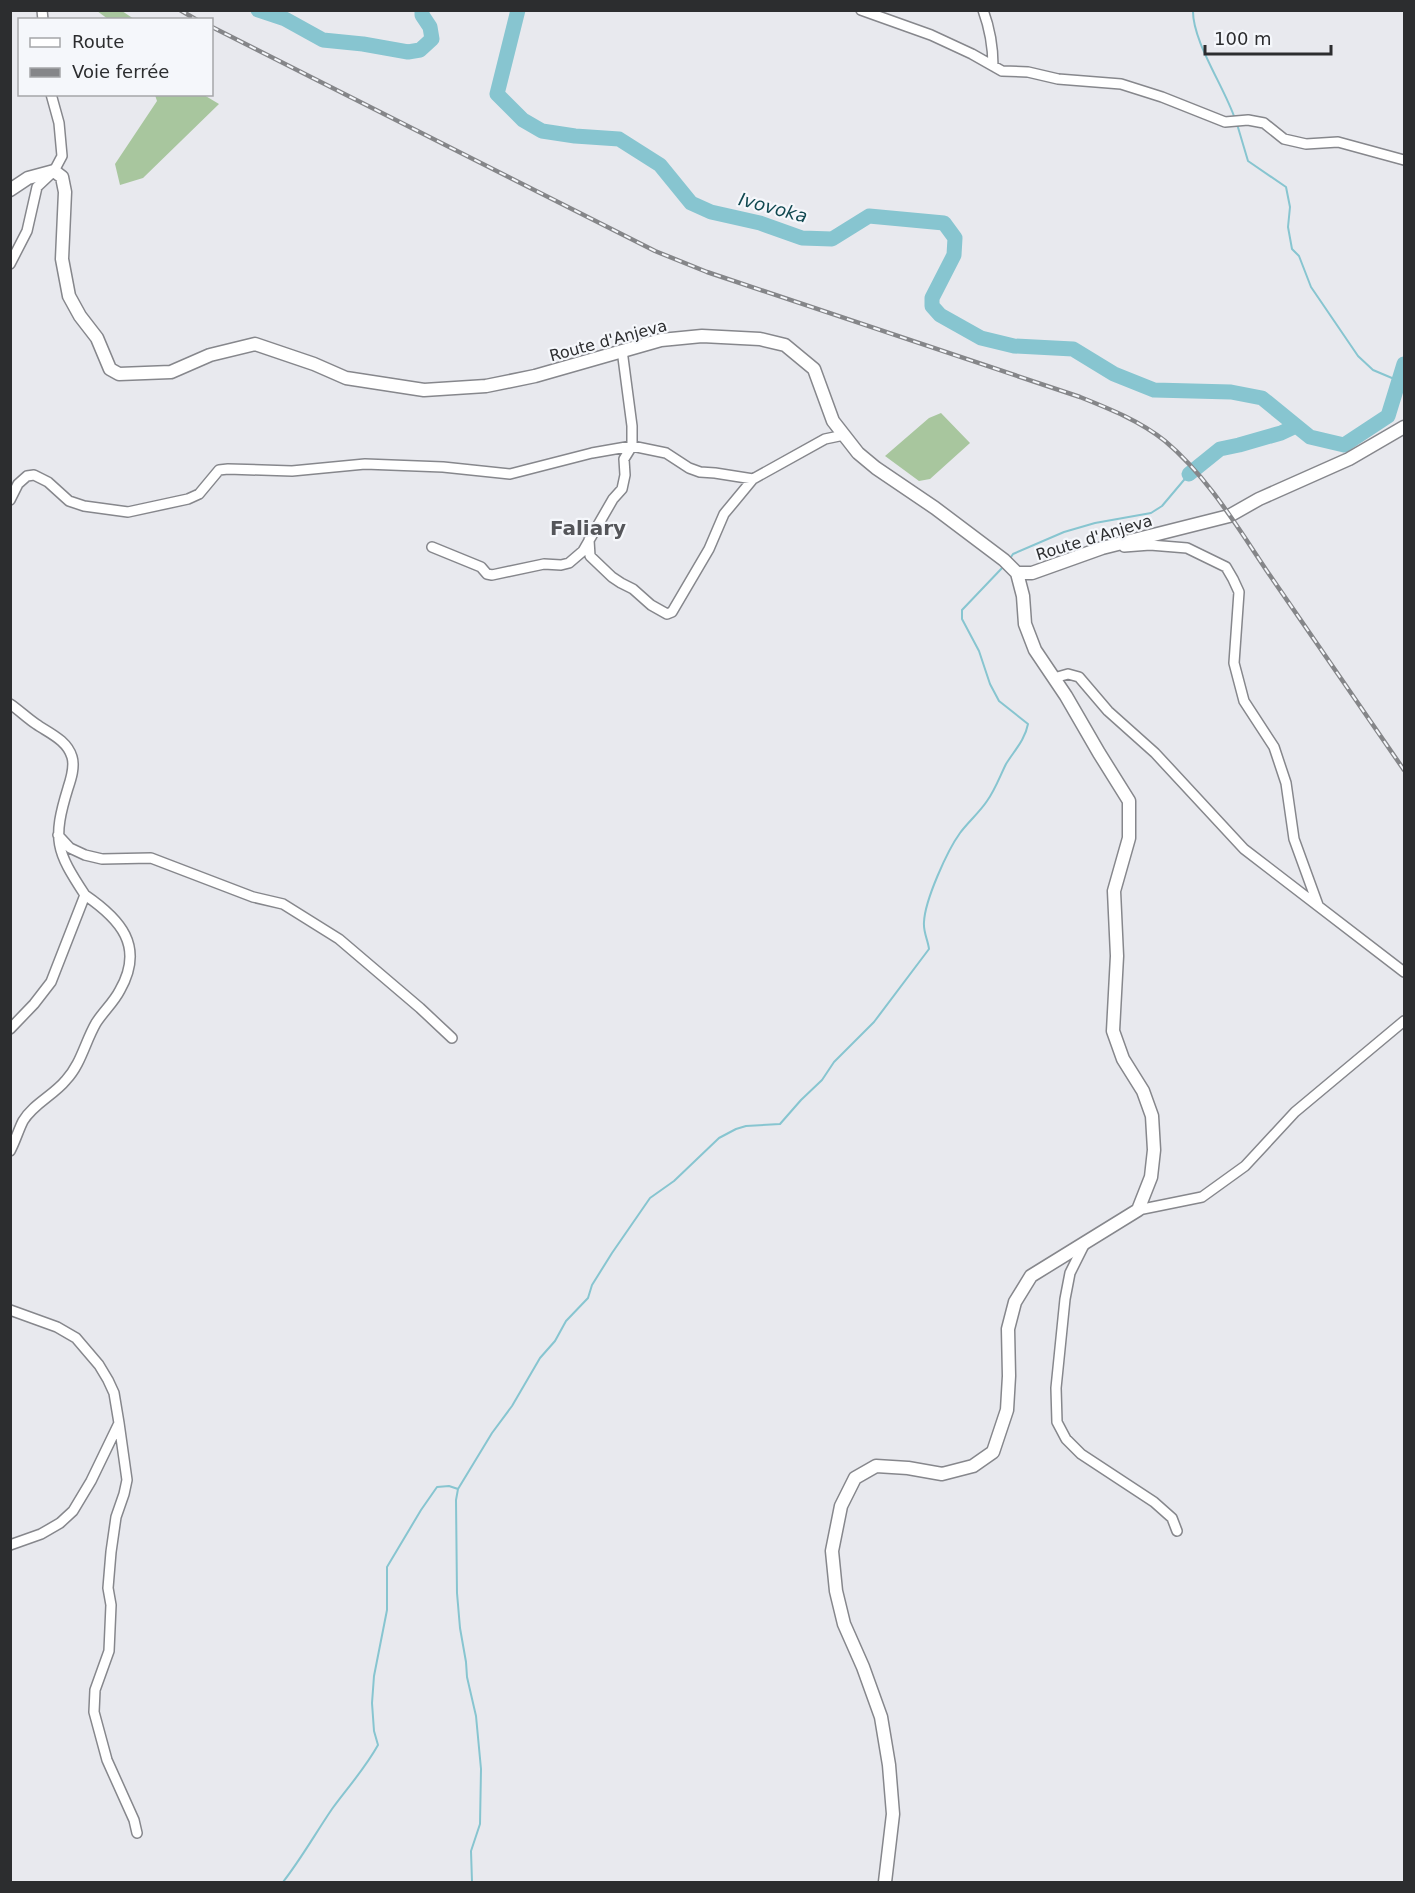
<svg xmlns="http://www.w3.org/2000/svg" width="1415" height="1893" font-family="'DejaVu Sans',sans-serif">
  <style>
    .forest { fill: #a8c69e }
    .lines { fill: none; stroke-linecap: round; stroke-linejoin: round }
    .stream { stroke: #87c5d0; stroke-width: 2 }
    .river { stroke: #87c5d0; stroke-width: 15 }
    .minor-casing { stroke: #86878c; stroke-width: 12 }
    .tertiary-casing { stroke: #86878c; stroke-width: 15 }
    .minor { stroke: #fff; stroke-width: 9 }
    .tertiary { stroke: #fff; stroke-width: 12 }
    .rail-casing { stroke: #858689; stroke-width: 4.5 }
    .rail { stroke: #f5f7fb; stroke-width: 2; stroke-dasharray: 7; stroke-linecap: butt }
    .labels { text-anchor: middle; stroke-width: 4.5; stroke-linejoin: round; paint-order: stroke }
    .street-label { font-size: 16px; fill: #2c2d2f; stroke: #f5f7fb }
    .water-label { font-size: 18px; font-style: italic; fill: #104850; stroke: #f5f7fb }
    .quarter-label { font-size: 20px; font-weight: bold; fill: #545559; stroke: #f5f7fb }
  </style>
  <rect width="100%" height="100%" fill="#e8e9ee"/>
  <path class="forest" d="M 97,11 L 122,11 L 134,19 L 108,19 Z
    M 155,95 L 204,95 L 219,104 L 143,178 L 120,185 L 115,164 L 157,101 Z
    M 941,413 L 970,443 L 930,479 L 919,481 L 885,456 L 929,418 Z"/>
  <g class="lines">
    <path class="stream" d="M 1193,10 C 1192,41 1225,88 1235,119
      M 1237,124 L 1248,161 L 1286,187 L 1290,207 L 1288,227 L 1292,249 L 1299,256 L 1311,287 L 1358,356 L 1373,370 L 1399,381
      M 1009,560 L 1013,554 L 1064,532 L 1095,523 L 1151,513 L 1162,506 L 1189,474
      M 283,1882 C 301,1859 315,1834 332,1809 C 348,1787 364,1770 378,1745 L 374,1731 L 372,1703 L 374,1676 L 387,1610 L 387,1567 L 421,1510 L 437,1487 L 449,1486 L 458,1489
      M 472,1882 L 471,1851 L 480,1824 L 481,1769 L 476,1716 L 467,1677 L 466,1662 L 460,1628 L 457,1593 L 456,1500 L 458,1489 L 492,1433 L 512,1406 L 540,1358 L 555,1341 L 566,1321 L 588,1298 L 592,1285 L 612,1253 L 650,1198 L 674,1181 L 719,1138 L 736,1129 L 746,1126 L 780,1124 L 801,1100 L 822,1080 L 834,1062 L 874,1022 L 929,949 C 928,940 923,932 924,922 C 925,900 947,851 960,833 C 968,822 979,813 987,801 C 995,790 1000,776 1006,764 C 1014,751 1025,740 1028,724 L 999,701 L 990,684 L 979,651 L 962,619 L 962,610 L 1003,567"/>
    <path class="river" d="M 258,10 L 285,19 L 323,40 L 363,44 L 408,52 L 420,50 L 432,39 L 430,27 L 422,15 L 422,10
      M 518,10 L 497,94 L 523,120 L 542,131 L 575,136 L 619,139 L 660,165 L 691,203 L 711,212 L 760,223 L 802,238 L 832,239 L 869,216 L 944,223 L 955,238 L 954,255 L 932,298 L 932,306 L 940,315 L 981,338 L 1014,346 L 1073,349 L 1114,374 L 1154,390 L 1231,392 L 1262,398 L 1310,437 L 1344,445 L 1388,416 L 1404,364
      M 1189,474 L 1220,449 L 1239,445 L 1281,433 L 1296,426"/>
    <defs>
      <path id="minor" d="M 42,10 L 43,20
        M 861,10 L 931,35 L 972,54 L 1002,71 L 1028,72 L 1058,79 L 1121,84 L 1162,97 L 1225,122 L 1248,120 L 1264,123 L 1284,139 L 1306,144 L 1338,142 L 1404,160
        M 983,10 C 990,29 993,45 993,66
        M 10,264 L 27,231 L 37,187 L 54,171 L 62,156 L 59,123 L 51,94
        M 10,500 L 18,484 L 27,476 L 34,475 L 48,482 L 69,501 L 84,506 L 128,512 L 188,499 L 199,494 L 219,470 L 228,469 L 292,471 L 365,464 L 443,467 L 510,474 L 592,453 L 632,446 L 666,453 L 689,468 L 700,472 L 715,473 L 753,479 L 825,439 L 844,435
        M 589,540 L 590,556 L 612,577 L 621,583 L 633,589 L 651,605 L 667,614 L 672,612 L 709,549 L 724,514 L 753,479
        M 432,547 L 481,567 L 487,574 L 492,575 L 544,564 L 561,565 L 569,563 L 583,551 L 613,499 L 622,489 L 625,475 L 624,459 L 632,446 L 632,426 L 622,350
        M 1124,547 L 1150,545 L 1187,548 L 1226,567 L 1233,579 L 1239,592 L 1234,663 L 1244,701 L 1274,747 L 1286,783 L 1294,839 L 1318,905
        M 1054,678 L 1068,674 L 1079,677 L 1108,711 L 1155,753 L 1244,849 L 1404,972
        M 10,704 C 19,710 27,718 36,724 C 49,733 67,740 72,757 C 75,767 71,779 68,788 C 52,840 56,851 85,895 L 51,982 L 34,1004 L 10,1029
        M 58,835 L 70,848 L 85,855 L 102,859 L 151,858 L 253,897 L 283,904 L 339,939 L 420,1008 L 452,1038
        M 10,1151 C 15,1142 18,1131 23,1121 C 33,1104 54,1095 66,1080 C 81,1064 85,1042 96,1023 C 103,1012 114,1002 120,990 C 145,946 120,919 85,895
        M 1138,1210 L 1202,1197 L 1245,1166 L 1295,1112 L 1404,1021
        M 1085,1243 L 1070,1273 L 1065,1299 L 1056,1388 L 1057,1422 L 1066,1439 L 1081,1454 L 1154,1502 L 1172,1518 L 1177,1531
        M 10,1310 L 57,1327 L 76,1338 L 99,1365 L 108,1380 L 114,1393 L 119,1423 L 91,1481 L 73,1511 L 60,1523 L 41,1534 L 10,1545
        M 119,1423 L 127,1480 L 124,1494 L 116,1517 L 111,1552 L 108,1588 L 111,1605 L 109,1651 L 95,1690 L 94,1712 L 107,1760 L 134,1820 L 137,1833"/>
      <path id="tertiary" d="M 10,190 L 28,178 L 54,171 L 62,177 L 65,192 L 62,259 L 69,296 L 80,316 L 97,338 L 110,369 L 119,374 L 171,372 L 210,355 L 255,344 L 314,364 L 346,378 L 424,390 L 486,386 L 535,376 L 661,340 L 702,336 L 760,339 L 785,345 L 814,369 L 833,421 L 858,453 L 876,468 L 935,508 L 1004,560 L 1017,573 L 1023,596 L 1025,624 L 1035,650 L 1066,696 L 1099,753 L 1129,801 L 1129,838 L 1114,891 L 1117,956 L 1113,1031 L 1123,1059 L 1143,1091 L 1152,1116 L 1154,1150 L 1151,1177 L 1138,1210 L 1031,1276 L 1015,1302 L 1008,1329 L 1009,1376 L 1007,1410 L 993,1452 L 973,1466 L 942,1474 L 908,1468 L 876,1466 L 855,1478 L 841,1506 L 832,1551 L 836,1591 L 844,1624 L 863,1667 L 881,1717 L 889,1765 L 893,1814 L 885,1882
        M 1017,573 L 1032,573 L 1102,548 L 1229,516 L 1259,499 L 1349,459 L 1404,427"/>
    </defs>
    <use href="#minor" class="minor-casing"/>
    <use href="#tertiary" class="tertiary-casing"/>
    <use href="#minor" class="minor"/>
    <use href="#tertiary" class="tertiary"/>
    <defs>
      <path id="rail" d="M 180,10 L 197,20
        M 212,27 L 655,251 L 707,272 L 1080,397 C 1110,409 1140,421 1165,441 C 1208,477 1238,528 1269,574 C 1314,639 1359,705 1404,770"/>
    </defs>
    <use href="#rail" class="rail-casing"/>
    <use href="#rail" class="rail"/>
  </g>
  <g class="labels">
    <g class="street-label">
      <text transform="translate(608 340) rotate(-15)" y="6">Route d'Anjeva</text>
      <text transform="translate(1094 537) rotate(-17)" y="6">Route d'Anjeva</text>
    </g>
    <g class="water-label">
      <text transform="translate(773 208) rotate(15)" y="6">Ivovoka</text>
    </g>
    <g class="quarter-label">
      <text x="588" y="535">Faliary</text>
    </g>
  </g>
  <rect width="1415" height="1893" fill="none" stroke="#2c2d2f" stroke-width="24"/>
  <rect x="18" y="18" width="195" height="78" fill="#f5f7fb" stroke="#a5a6a9" stroke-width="1.5"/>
  <rect x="30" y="38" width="30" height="9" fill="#ffffff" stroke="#a5a6a9" stroke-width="1.5"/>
  <text x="72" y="48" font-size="18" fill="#2c2d2f">Route</text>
  <rect x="30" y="68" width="30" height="9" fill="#858689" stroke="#a5a6a9" stroke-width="1.5"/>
  <text x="72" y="78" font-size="18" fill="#2c2d2f">Voie ferrée</text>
  <path d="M1205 45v9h126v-9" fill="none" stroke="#2c2d2f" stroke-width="3"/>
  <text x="1214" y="45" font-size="18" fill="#2c2d2f" stroke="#f5f7fb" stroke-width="4.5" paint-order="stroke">100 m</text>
</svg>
